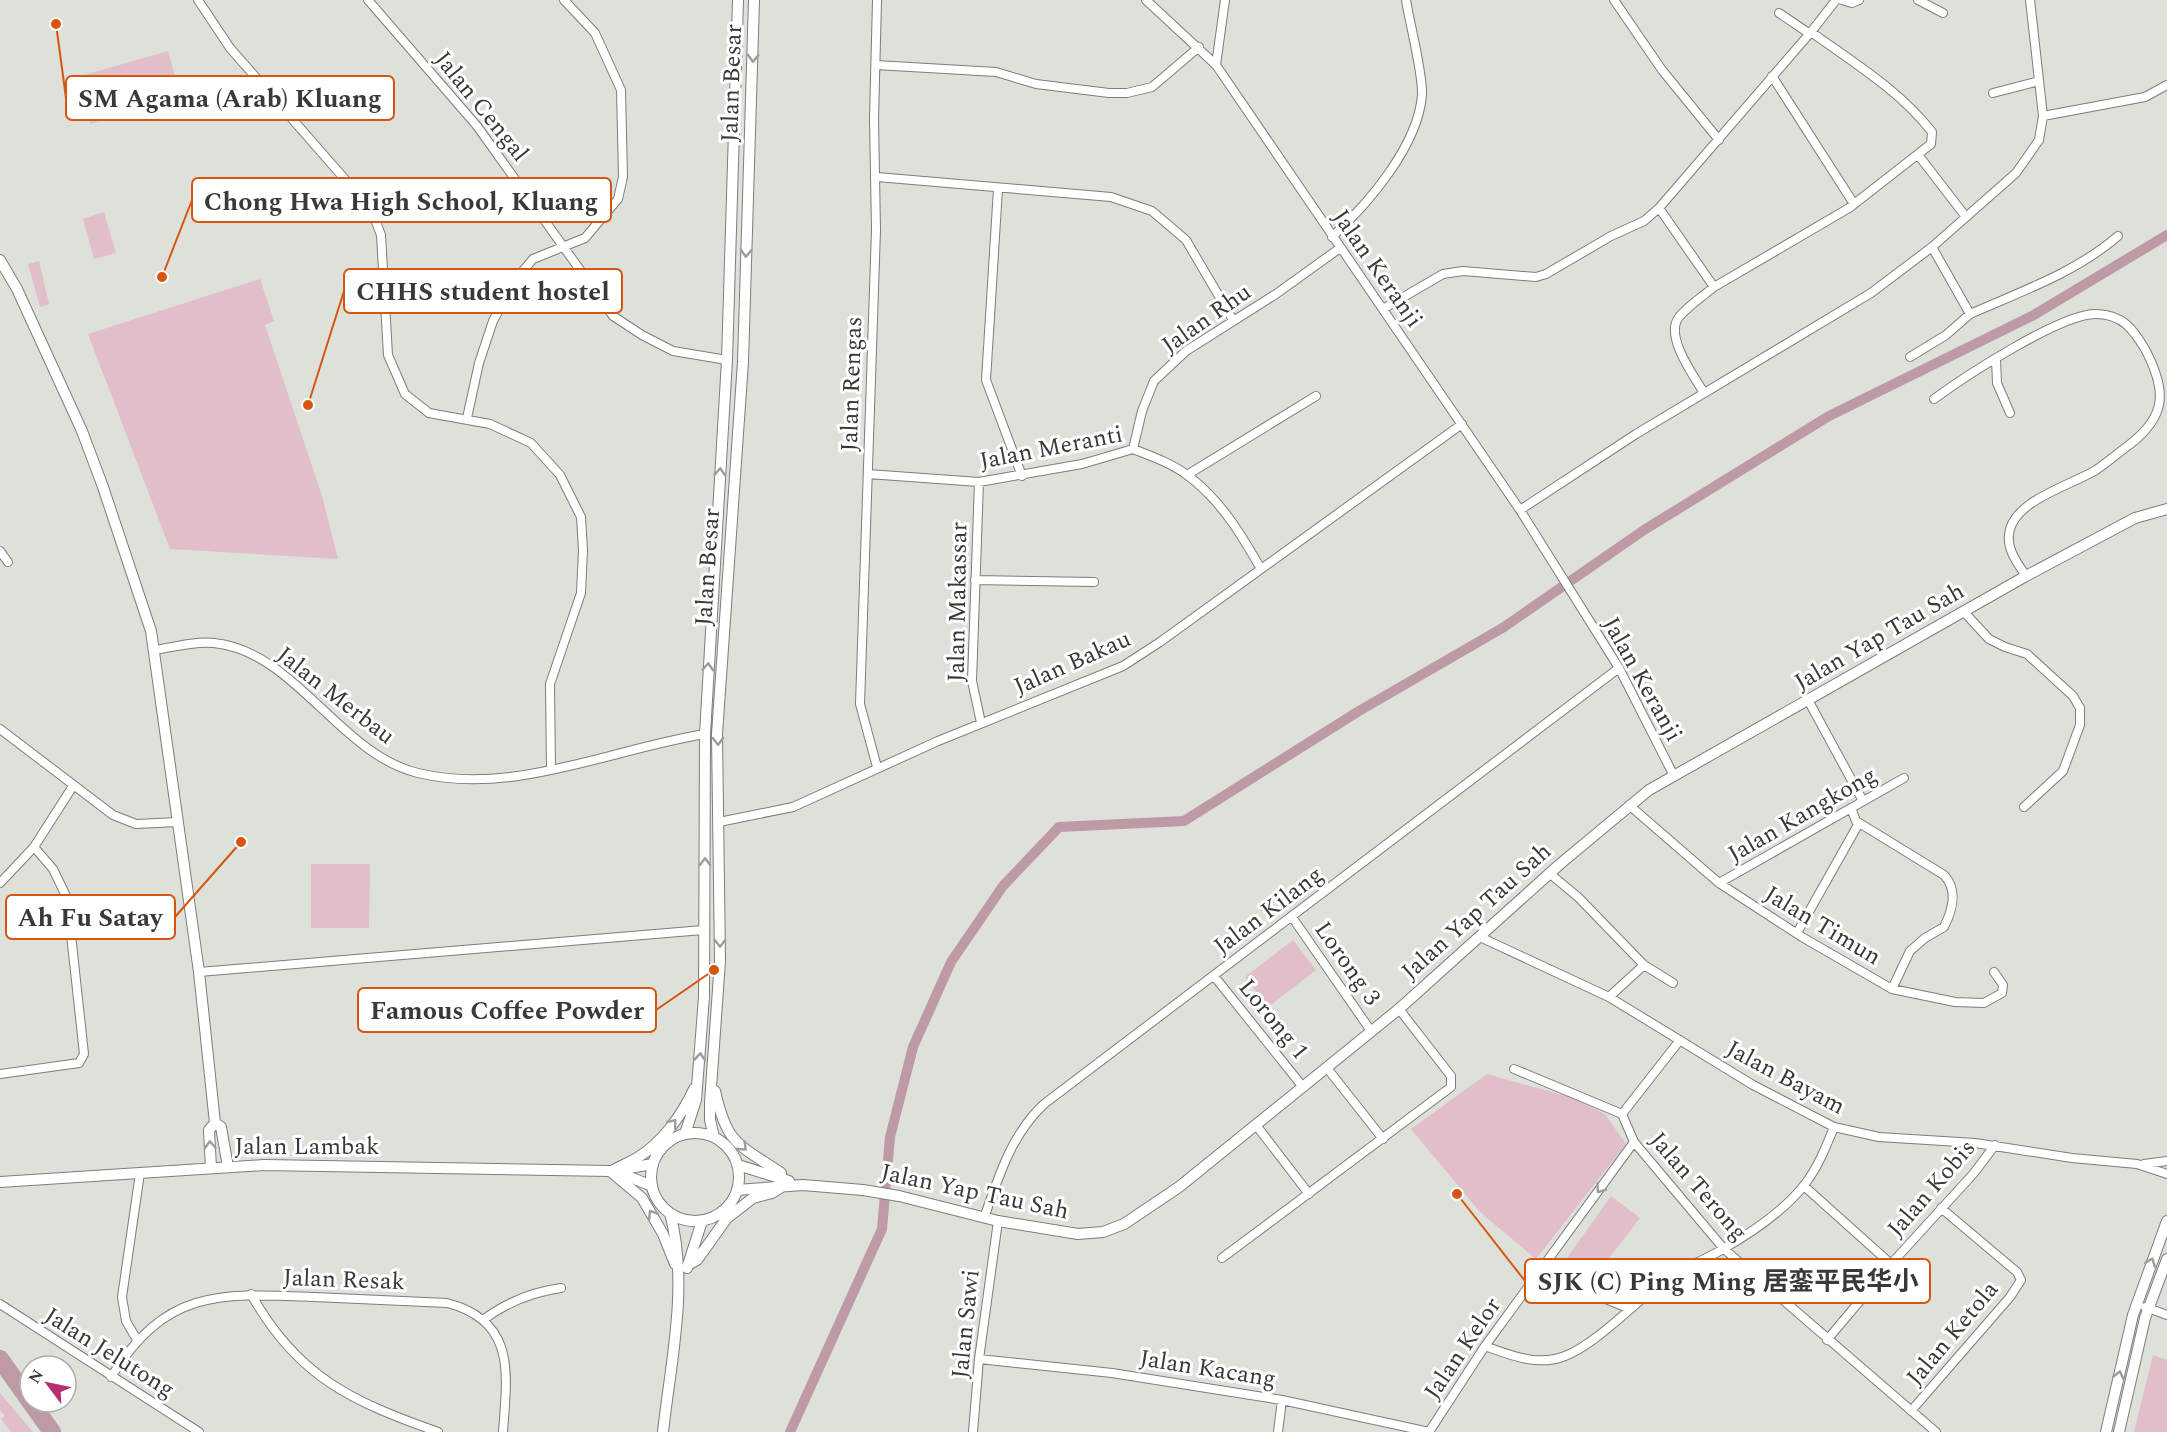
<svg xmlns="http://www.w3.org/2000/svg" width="2167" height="1432" font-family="Spectral,'Noto Sans SC',serif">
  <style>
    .green { fill: #e2beca }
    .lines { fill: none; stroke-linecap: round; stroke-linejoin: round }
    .canal { stroke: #be99a6; stroke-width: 10 }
    .river { stroke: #be99a6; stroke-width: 18 }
    .minor-casing { stroke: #7c7e79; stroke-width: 10 }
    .tertiary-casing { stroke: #7c7e79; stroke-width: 12 }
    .secondary-casing { stroke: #7c7e79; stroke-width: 12 }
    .minor { stroke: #fff; stroke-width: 8 }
    .tertiary { stroke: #fff; stroke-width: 10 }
    .secondary { stroke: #fff; stroke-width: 10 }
    .oneway { stroke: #9c9c9b }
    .labels { text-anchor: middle; stroke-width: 6; stroke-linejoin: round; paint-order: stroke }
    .street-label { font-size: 24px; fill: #393937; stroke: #fff }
    .leader { fill: none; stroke: #d65610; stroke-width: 2 }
    .callout-dot { fill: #d65610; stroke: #fff; stroke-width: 2 }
    .callout { fill: #fff; stroke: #d65610; stroke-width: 2 }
    .callout-label { font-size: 26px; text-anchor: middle; font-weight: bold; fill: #393937 }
  </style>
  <rect width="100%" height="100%" fill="#dee0da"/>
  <path class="green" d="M 168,51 L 181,98 L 90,124 L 77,77 Z
    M 104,212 L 116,253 L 94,259 L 83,219 Z
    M 39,261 L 49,304 L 40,307 L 28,264 Z
    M 260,279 L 274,321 L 265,325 L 322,496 L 338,559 L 170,549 L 88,334 Z
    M 311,864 L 370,864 L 369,928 L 311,928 Z
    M 1293,940 L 1316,970 L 1268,1007 L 1245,977 Z
    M 1487,1074 L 1573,1098 L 1605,1114 L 1626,1144 L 1536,1259 L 1480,1212 L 1411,1129 Z
    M 1611,1196 L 1640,1218 L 1590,1283 L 1562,1265 Z
    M 2153,1355 L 2167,1360 L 2167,1432 L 2134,1432 Z
    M 0,1393 L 33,1432 L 11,1432 L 1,1419 L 5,1416 L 0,1410 Z"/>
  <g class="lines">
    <path class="canal" d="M 790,1432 L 882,1229 L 890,1137 L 913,1047 L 951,962 L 1003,886 L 1059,827 L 1184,821 L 1359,711 L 1504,627 L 1644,530 L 1829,416 L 2034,315 L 2167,235"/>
    <path class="river" d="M 0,1359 L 52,1432"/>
    <defs>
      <path id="minor" d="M 198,0 L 230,48 L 371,209 L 381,235 L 388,355 L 405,394 L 429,413 L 490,424 L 531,443 L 560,475 L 581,517 L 583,550 L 581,593 L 550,684 L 551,769
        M 368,0 L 477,126 L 613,316 L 642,335 L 673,351 L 727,360
        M 877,0 L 874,119 L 876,230 L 860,704 L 877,767
        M 1146,0 L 1216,65 L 1520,510 L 1619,668 L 1674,776
        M 1614,0 L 1662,70 L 1719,140
        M 1842,0 L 1852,3 L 1859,0
        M 1918,0 L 1943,13
        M 2030,0 L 2043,116
        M 1779,13 L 1810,34
        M 876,65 L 996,72 L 1036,84 L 1109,93 L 1127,93 L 1152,87 L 1199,47
        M 1216,65 L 1225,0
        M 1772,76 L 1854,204
        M 1993,93 L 2039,81
        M 1919,156 L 1966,217
        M 877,177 L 1111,197 L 1152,211 L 1186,240 L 1233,320
        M 998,189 L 986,380 L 1022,476
        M 1659,208 L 1714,287 L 1849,208 L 1931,144 L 1932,132 C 1899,90 1854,63 1811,32
        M 1332,237 C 1368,204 1418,146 1422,95 C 1423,73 1410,25 1406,0
        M 1932,247 L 1970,314 C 2022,291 2075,273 2118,236
        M 1383,309 L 1443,274 L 1463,271 L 1536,277 L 1546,274 L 1611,236 L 1644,221 L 1659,208 L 1811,32 L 1836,0
        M 1910,357 L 1946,335 L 1970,314
        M 1996,359 L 1997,383 L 2010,413
        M 1704,393 C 1694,376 1664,336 1679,317 C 1688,306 1703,296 1714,287
        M 1934,399 C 1964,377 2063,312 2097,314 C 2123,315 2133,329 2145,349 C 2167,391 2167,416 2129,445 C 2118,453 2108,462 2096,470 C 2072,485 2011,501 2009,535 C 2007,550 2018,564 2026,576
        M 467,418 L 479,363 L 493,321 L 516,279 L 533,259 L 585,238 L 618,199 L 623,177 L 621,90 L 595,33 L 564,0
        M 1133,449 L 1142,411 L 1154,381 L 1186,351 L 1276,294 L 1340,248
        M 868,474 L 979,482 L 1082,464 L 1133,449 C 1151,456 1171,463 1187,475 C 1220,499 1241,534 1261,569
        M 1187,475 L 1316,396
        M 979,482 L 972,681 L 981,723
        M 1520,510 L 1636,434 L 1871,293 L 1932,247 L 2016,173 L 2039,140 L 2043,116 L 2145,97 L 2167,85
        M 0,551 L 8,562
        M 975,580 L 1094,582
        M 1964,612 L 1989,639 L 2005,647 L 2027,654 L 2073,696 L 2080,708 L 2080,725 L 2063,771 L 2024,807
        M 155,650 C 173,647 195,641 214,643 C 295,651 339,754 418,773 C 514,796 611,749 705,734
        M 1808,700 L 1863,801
        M 0,729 L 113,815 L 136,824 L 178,822
        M 1629,805 L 1719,883 L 1802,937 L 1892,989 L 1955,1002 L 1984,1003 L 2002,993 L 2003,985 L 1994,972
        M 1851,808 L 1856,821 L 1944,875 C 1958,890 1953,909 1944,927 L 1925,938 L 1910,951 L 1892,989
        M 719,822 L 793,807 L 938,741 L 1123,666 L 1160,642 L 1462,424
        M 1549,873 L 1578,897 L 1644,965 L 1673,983
        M 0,883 L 34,847 L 73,786
        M 1719,883 L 1904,778
        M 1292,917 L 1371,1031
        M 1797,933 L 1859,823
        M 1480,937 L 1609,997 L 1753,1085 L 1834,1127 L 1879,1137 L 1975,1143 L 2072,1158 L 2137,1164 L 2167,1174
        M 199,972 L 703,930
        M 1214,976 L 1303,1087
        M 1609,997 L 1644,965
        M 1327,1068 L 1383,1139
        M 1514,1069 L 1622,1114
        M 0,1074 L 79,1063 L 84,1054 L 67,898 L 53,869 L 34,847
        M 1622,1114 L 1634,1142 L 1724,1249 L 1936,1432
        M 1622,1114 L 1680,1040
        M 1256,1125 L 1309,1194
        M 2144,1164 L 2167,1161
        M 1804,1186 L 1891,1264
        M 984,1218 C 999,1176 1011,1135 1044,1104 L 1619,668
        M 1222,1258 L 1451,1087 L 1451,1076 L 1399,1009
        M 1547,1264 L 1581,1289 L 1628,1308
        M 251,1294 C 297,1377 353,1402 438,1432
        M 0,1304 L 199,1432
        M 2145,1307 L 2167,1315
        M 483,1320 C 507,1302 531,1292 561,1288
        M 137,1340 L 126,1321 L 122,1297 L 140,1173
        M 1827,1340 L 1891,1264 L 1974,1173 L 1995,1145
        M 1485,1346 C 1510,1355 1538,1367 1565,1356 C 1598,1343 1636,1301 1667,1279 C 1684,1267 1705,1260 1723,1249 C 1751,1233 1785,1210 1805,1184 C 1818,1167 1826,1147 1834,1127
        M 979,1359 L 1112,1373 L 1282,1400 L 1429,1432
        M 111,1377 C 166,1289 219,1293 314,1297 C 358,1299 402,1301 447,1303 C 517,1321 507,1375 503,1432
        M 1911,1411 L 2010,1297 L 2021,1280 L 2017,1272 L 1941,1208
        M 973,1432 L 979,1359 L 998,1221
        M 1278,1432 L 1282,1400
        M 1429,1432 L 1485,1346 L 1634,1142"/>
      <path id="tertiary" d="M 0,260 L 17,289 L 82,431 L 103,487 L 151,631 L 199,972 L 215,1123 L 221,1127 L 228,1167
        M 738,1165 L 789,1181
        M 211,1168 L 209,1130 L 215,1123
        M 615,1171 L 652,1186
        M 0,1182 L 264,1165 L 610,1171 L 653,1164
        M 737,1190 L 803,1185 L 863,1190 L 899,1196 L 998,1221 L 1078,1234 L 1103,1232 L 1124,1224 L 1179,1187 L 1399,1009 L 1560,864 L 1649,790 L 2026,576 L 2135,518 L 2167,509
        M 2106,1432 L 2133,1315 L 2167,1221
        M 2119,1432 L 2145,1318 L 2167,1259"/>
      <path id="secondary" d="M 715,1091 C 727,1145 738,1144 781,1173 L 782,1179
        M651 1177a44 44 0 1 1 88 0a44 44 0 1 1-88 0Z
        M 685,1134 L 696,1100 L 704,997 L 705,734 L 727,360 L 738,0
        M 714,1137 L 710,1120 L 710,1102 L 720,961 L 717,734 L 743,362 L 754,0
        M 610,1171 L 642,1198 L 663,1234 L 675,1264
        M 612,1171 C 620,1166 629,1163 637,1158 C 662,1143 682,1115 694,1089
        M 688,1265 L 697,1260 L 727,1218 L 753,1198 L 772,1193 L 780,1188
        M 687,1268 L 702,1221
        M 663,1432 C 671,1359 689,1286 670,1213"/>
    </defs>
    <use href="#minor" class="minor-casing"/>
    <use href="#tertiary" class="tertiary-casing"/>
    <use href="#secondary" class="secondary-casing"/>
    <use href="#minor" class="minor"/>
    <use href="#tertiary" class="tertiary"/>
    <use href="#secondary" class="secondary"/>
  </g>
  <defs><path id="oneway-chevron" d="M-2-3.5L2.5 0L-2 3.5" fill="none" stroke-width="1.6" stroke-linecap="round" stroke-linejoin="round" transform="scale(1.5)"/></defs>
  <g class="oneway">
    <use href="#oneway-chevron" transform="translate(753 58) rotate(92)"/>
    <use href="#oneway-chevron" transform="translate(746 253) rotate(92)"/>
    <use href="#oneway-chevron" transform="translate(720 472) rotate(-86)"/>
    <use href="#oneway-chevron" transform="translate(708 667) rotate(-87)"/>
    <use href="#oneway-chevron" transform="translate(718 741) rotate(89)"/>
    <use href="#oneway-chevron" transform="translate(705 862) rotate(-90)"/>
    <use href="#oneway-chevron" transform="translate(720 943) rotate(90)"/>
    <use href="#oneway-chevron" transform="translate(700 1057) rotate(-86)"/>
    <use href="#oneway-chevron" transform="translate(673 1123) rotate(-51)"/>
    <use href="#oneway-chevron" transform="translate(210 1145) rotate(-93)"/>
    <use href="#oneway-chevron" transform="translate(743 1147) rotate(44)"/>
    <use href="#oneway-chevron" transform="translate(1600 1189) rotate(125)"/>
    <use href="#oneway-chevron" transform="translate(652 1214) rotate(-122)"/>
    <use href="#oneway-chevron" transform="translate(2151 1262) rotate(-69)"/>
    <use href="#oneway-chevron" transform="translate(2119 1375) rotate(-77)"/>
  </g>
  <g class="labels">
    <g class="street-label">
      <text transform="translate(731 83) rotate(-88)" y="8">Jalan Besar</text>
      <text transform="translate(482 106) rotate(51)" y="8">Jalan Cengal</text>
      <text transform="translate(1378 268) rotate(55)" y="8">Jalan Keranji</text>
      <text transform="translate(1206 318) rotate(-35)" y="8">Jalan Rhu</text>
      <text transform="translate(851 384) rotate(-88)" y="8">Jalan Rengas</text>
      <text transform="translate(1051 447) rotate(-11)" y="8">Jalan Meranti</text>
      <text transform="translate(707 567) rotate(-86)" y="8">Jalan Besar</text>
      <text transform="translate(957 602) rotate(-89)" y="8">Jalan Makassar</text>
      <text transform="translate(1879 636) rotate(-30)" y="8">Jalan Yap Tau Sah</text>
      <text transform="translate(1072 662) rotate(-24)" y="8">Jalan Bakau</text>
      <text transform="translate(1643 679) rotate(61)" y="8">Jalan Keranji</text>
      <text transform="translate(336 695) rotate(38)" y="8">Jalan Merbau</text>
      <text transform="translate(1802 814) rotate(-30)" y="8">Jalan Kangkong</text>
      <text transform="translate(1268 910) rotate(-37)" y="8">Jalan Kilang</text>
      <text transform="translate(1476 911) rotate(-42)" y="8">Jalan Yap Tau Sah</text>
      <text transform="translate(1823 925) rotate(31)" y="8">Jalan Timun</text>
      <text transform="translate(1348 963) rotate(55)" y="8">Lorong 3</text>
      <text transform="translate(1274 1019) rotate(51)" y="8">Lorong 1</text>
      <text transform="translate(1786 1077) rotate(28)" y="8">Jalan Bayam</text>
      <text x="307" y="1154">Jalan Lambak</text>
      <text transform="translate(1699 1186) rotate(49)" y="8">Jalan Terong</text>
      <text transform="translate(1931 1188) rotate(-49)" y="8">Jalan Kobis</text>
      <text transform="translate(975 1191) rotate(12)" y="8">Jalan Yap Tau Sah</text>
      <text transform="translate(344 1279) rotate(2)" y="8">Jalan Resak</text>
      <text transform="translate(965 1324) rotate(-84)" y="8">Jalan Sawi</text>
      <text transform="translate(1952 1333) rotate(-50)" y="8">Jalan Ketola</text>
      <text transform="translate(1462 1348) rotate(-56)" y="8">Jalan Kelor</text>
      <text transform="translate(110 1352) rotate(32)" y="8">Jalan Jelutong</text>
      <text transform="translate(1208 1368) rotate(9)" y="8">Jalan Kacang</text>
    </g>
  </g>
  <path class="leader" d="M56 24L66 98M162 277L192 200M308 405L344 291M241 842L175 917M714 970L656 1010M1457 1194L1525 1281"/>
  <g class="callout-dot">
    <circle cx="56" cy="24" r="6"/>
    <circle cx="162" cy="277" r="6"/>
    <circle cx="308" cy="405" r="6"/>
    <circle cx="241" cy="842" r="6"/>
    <circle cx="714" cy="970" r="6"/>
    <circle cx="1457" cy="1194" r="6"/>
  </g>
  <g class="callout">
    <rect x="66" y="76" width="328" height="44" rx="6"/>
    <rect x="192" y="178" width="419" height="44" rx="6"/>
    <rect x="344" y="269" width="278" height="44" rx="6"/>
    <rect x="6" y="895" width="169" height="44" rx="6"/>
    <rect x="358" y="988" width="298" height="44" rx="6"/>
    <rect x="1525" y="1259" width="405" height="44" rx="6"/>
  </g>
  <g class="callout-label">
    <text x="230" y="107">SM Agama (Arab) Kluang</text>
    <text x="401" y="210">Chong Hwa High School, Kluang</text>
    <text x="483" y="300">CHHS student hostel</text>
    <text x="90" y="926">Ah Fu Satay</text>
    <text x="507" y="1019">Famous Coffee Powder</text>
    <text x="1728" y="1290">SJK (C) Ping Ming 居銮平民华小</text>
  </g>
  <g transform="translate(48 1384) rotate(302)"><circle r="28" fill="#ffffff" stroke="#b0b0af" stroke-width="1.5"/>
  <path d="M0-4.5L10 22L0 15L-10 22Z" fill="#b62f71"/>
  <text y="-9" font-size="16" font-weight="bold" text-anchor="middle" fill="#393937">N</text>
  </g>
</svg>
